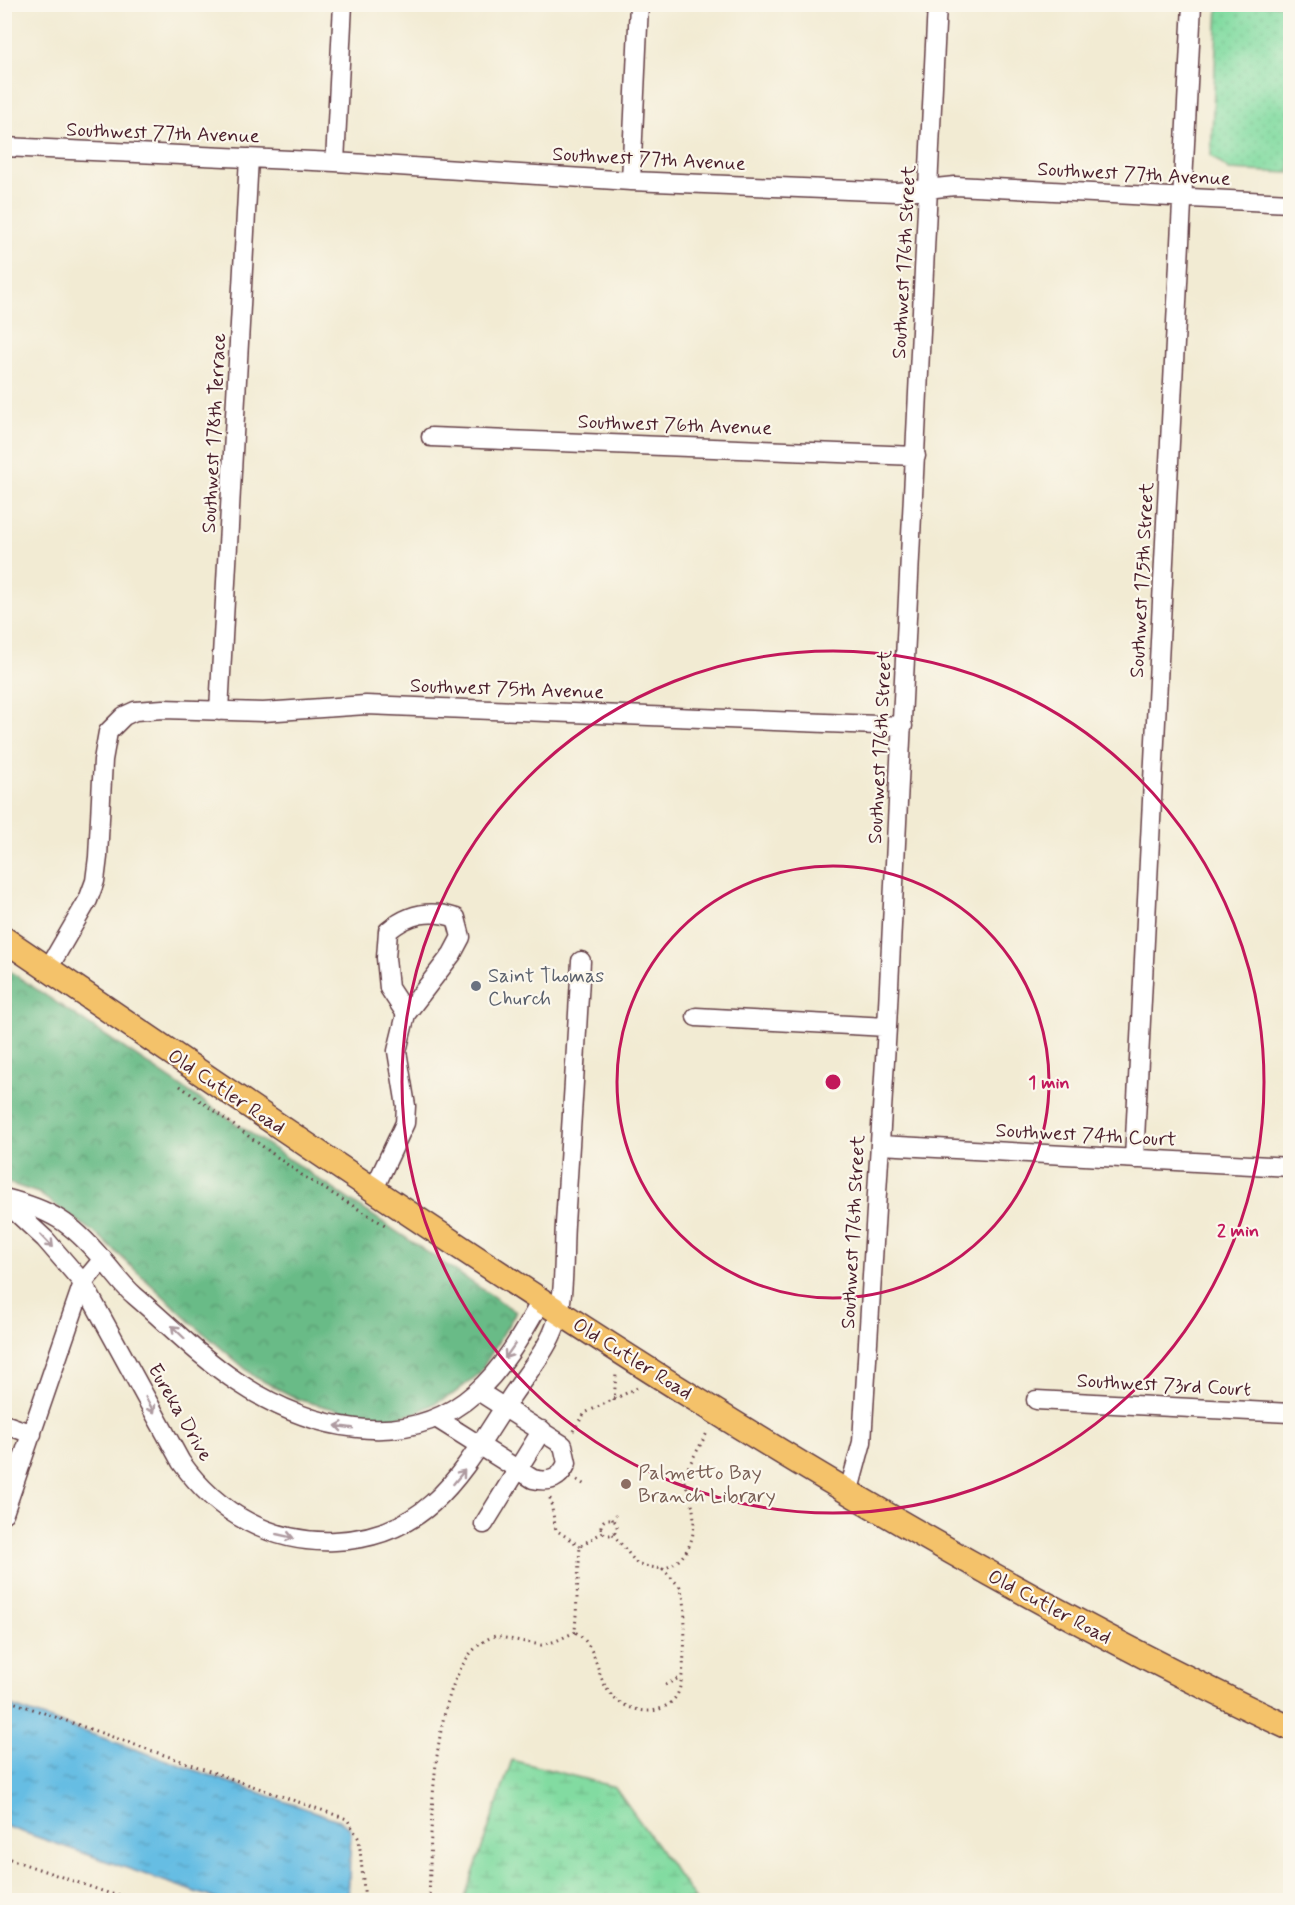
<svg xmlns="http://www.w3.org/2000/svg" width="1295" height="1905" font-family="Mynerve,sans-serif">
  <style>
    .grass { fill: url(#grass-dots); stroke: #667d66; stroke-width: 1.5 }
    .forest { fill: url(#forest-crowns); stroke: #5a6d59; stroke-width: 1.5 }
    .wetland { fill: url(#wetland-marsh); stroke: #667d66; stroke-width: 1.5 }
    .water { fill: url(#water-ripples); stroke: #586e87; stroke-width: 1.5 }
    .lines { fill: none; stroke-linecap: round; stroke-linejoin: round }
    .minor-casing { stroke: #633e44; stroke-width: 21 }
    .major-casing { stroke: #633e44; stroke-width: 27 }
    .path { stroke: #633e44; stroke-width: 3; stroke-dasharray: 1.5 4.5; stroke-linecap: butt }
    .minor { stroke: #fff; stroke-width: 18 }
    .major { stroke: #f4c26a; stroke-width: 24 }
    .oneway { stroke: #ae9aa0 }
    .ring { fill: none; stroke: #c2185b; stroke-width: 3 }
    .worship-dot { fill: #6b7280; stroke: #fbf7ec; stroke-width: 2 }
    .education-dot { fill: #8d6e63; stroke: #fbf7ec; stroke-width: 2 }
    .labels { text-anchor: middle; stroke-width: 4.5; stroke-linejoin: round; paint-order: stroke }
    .street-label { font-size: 20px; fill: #4a1f2b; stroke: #fbf7ec }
    .worship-label { font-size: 20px; fill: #5b616d; stroke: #fbf7ec; text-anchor: start }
    .education-label { font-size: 20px; fill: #785e54; stroke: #fbf7ec; text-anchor: start }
    .centre { fill: #c2185b; stroke: #fbf7ec; stroke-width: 3 }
    .ring-label { font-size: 18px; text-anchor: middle; font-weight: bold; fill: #c2185b; stroke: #fbf7ec; stroke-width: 4.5; stroke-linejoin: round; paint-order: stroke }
  </style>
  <defs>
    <pattern id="grass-dots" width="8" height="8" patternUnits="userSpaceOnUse" patternTransform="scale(1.5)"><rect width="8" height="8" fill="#82dba1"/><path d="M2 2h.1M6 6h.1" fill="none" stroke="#72bc8b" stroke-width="1.8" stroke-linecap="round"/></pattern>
    <pattern id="forest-crowns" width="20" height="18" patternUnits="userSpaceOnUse" patternTransform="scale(1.5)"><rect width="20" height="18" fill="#69bb87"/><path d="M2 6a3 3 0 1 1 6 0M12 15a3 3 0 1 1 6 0" fill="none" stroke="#58976f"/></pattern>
    <pattern id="wetland-marsh" width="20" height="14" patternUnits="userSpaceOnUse" patternTransform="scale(1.5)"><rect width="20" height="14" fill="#82dba1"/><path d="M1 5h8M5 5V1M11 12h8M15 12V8" fill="none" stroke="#72bc8b"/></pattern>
    <pattern id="water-ripples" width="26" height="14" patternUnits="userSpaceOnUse" patternTransform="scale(1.5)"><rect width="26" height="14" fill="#66bde3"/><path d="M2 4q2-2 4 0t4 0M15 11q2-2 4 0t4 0" fill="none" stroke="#5699b8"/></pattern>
  </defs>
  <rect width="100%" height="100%" fill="#fbf7ec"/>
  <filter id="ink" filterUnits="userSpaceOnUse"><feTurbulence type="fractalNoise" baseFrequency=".0167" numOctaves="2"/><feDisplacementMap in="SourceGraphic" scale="12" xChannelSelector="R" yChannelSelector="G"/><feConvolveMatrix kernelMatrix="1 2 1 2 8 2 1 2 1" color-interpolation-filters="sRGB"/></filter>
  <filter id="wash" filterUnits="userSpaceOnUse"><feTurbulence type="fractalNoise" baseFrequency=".008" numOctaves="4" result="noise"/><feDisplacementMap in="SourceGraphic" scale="24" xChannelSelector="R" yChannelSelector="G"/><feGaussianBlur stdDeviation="1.35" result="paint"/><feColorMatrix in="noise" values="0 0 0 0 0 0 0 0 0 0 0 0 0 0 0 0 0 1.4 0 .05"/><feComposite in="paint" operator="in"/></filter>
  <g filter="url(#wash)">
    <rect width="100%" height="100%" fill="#f2ebd3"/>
    <path class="grass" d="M 1218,5 L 1290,5 L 1290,173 L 1229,170 L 1211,156 Z"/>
    <path class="forest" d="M 5,968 L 516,1312 L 479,1374 L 453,1394 L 416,1413 L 379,1421 L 300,1400 L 255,1377 L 192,1323 L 99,1236 L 38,1193 L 5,1182 Z"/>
    <path class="wetland" d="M 512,1760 L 615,1787 L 696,1900 L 464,1900 Z"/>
    <path class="water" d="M 5,1704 L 338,1820 L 349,1827 L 351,1832 L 348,1900 L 219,1900 L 5,1826 Z"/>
  </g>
  <g filter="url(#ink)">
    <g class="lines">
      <defs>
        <path id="minor" d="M 4,147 L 335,162 L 631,181 L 897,192 L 955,186 L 1290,203
          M 335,162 L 343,4
          M 631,181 L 639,4
          M 431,437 L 916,456
          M 219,711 L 249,158
          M 48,969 L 88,900 L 95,881 L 98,857 L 103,760 L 108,732 L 124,716 L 135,711 L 163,709 L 263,712 L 366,705 L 903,726
          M 696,1017 L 887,1027
          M 880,1145 L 1290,1167
          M 1134,1159 L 1192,4
          M 373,1191 L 405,1123 L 406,1106 L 397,1051 L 406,1014 L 452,954 L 461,937 L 456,918 C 431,909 409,913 388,931 L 386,958 L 389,988 L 406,1014
          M 4,1198 C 51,1210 71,1222 102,1259 C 113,1271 122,1285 135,1296 C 168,1324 200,1357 236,1381 C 306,1428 405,1455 475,1393 C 503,1369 523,1333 541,1301
          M 4,1201 L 45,1239 L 83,1283 L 181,1462 C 217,1513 272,1544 335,1541 C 431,1537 463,1470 509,1400 C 523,1378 543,1356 553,1332 C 566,1304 563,1255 565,1224 C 571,1136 576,1049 581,961
          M 1036,1400 L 1290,1413
          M 436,1418 L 533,1479 C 550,1483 560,1479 567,1463 L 563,1445 L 478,1391
          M 4,1424 L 32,1434
          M 849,1490 L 862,1442 L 887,1027 L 937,4
          M 4,1513 L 83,1283 L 103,1259
          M 484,1524 L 542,1430"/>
        <path id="major" d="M 4,939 C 420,1221 834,1514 1290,1728"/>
      </defs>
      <use href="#minor" class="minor-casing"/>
      <use href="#major" class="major-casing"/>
      <path class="path" d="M 180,1086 L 303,1176 L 385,1225
        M 614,1401 L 616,1374
        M 573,1431 L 585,1413 L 637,1388
        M 577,1480 L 585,1485
        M 550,1498 L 556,1530 L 580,1546
        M601 1527a8 8 0 1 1 16 0a8 8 0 1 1-16 0Z
        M 612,1520 L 616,1515
        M 603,1532 L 580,1546 L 575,1632 C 601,1649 593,1675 613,1697 C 621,1705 634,1710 646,1711 C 658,1712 671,1705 677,1695 C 685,1682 686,1617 684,1600 L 680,1587 L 663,1569 C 702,1556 699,1507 682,1478 L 708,1431
        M 613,1534 L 638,1565 L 663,1569
        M 665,1685 L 681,1677
        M 4,1699 L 347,1819 L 359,1839 L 365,1900
        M 4,1857 L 111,1894 L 177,1900
        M 429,1900 C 432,1841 426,1658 495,1636 L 541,1645 L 556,1641 L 575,1632"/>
      <use href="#minor" class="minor"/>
      <use href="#major" class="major"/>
    </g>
    <defs><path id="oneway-shaft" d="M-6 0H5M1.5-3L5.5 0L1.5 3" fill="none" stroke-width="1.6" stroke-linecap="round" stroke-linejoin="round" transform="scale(1.5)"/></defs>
    <g class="oneway">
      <use href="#oneway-shaft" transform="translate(47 1241) rotate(46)"/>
      <use href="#oneway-shaft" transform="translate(178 1332) rotate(-136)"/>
      <use href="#oneway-shaft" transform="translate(510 1351) rotate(125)"/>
      <use href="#oneway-shaft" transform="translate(150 1405) rotate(61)"/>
      <use href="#oneway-shaft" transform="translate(344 1427) rotate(-172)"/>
      <use href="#oneway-shaft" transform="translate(459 1477) rotate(-51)"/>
      <use href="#oneway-shaft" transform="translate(285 1536) rotate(13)"/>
    </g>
  </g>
  <g class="ring">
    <circle cx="833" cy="1082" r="216"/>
    <circle cx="833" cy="1082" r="431"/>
  </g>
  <circle class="worship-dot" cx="476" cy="986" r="6"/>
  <circle class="education-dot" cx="626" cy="1484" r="6"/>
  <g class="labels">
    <g class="street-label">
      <text transform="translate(163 132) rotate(2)" y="7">Southwest 77th Avenue</text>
      <text transform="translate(649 158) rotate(3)" y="7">Southwest 77th Avenue</text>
      <text transform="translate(1134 173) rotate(3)" y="7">Southwest 77th Avenue</text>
      <text transform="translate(903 262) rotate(-87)" y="7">Southwest 176th Street</text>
      <text transform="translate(675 424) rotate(2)" y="7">Southwest 76th Avenue</text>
      <text transform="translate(213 433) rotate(-87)" y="7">Southwest 178th Terrace</text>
      <text transform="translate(1141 580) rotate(-87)" y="7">Southwest 175th Street</text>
      <text transform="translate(507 688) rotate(2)" y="7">Southwest 75th Avenue</text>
      <text transform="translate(879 747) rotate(-87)" y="7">Southwest 176th Street</text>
      <text transform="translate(227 1091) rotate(34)" y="7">Old Cutler Road</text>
      <text transform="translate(1086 1134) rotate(3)" y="7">Southwest 74th Court</text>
      <text transform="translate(852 1232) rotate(-87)" y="7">Southwest 176th Street</text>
      <text transform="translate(633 1358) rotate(32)" y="7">Old Cutler Road</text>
      <text transform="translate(1164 1384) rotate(3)" y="7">Southwest 73rd Court</text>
      <text transform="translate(181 1412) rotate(60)" y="7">Eureka Drive</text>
      <text transform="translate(1050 1606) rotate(28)" y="7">Old Cutler Road</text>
    </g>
    <g class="worship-label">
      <text x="488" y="982">Saint Thomas<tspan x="488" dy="23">Church</tspan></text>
    </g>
    <g class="education-label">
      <text x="638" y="1479">Palmetto Bay<tspan x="638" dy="23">Branch Library</tspan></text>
    </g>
  </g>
  <circle cx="833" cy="1082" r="9" class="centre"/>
  <g class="ring-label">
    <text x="1049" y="1088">1 min</text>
    <text x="1238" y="1236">2 min</text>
  </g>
  <rect width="1295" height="1905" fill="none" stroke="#fbf7ec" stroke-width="24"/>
</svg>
